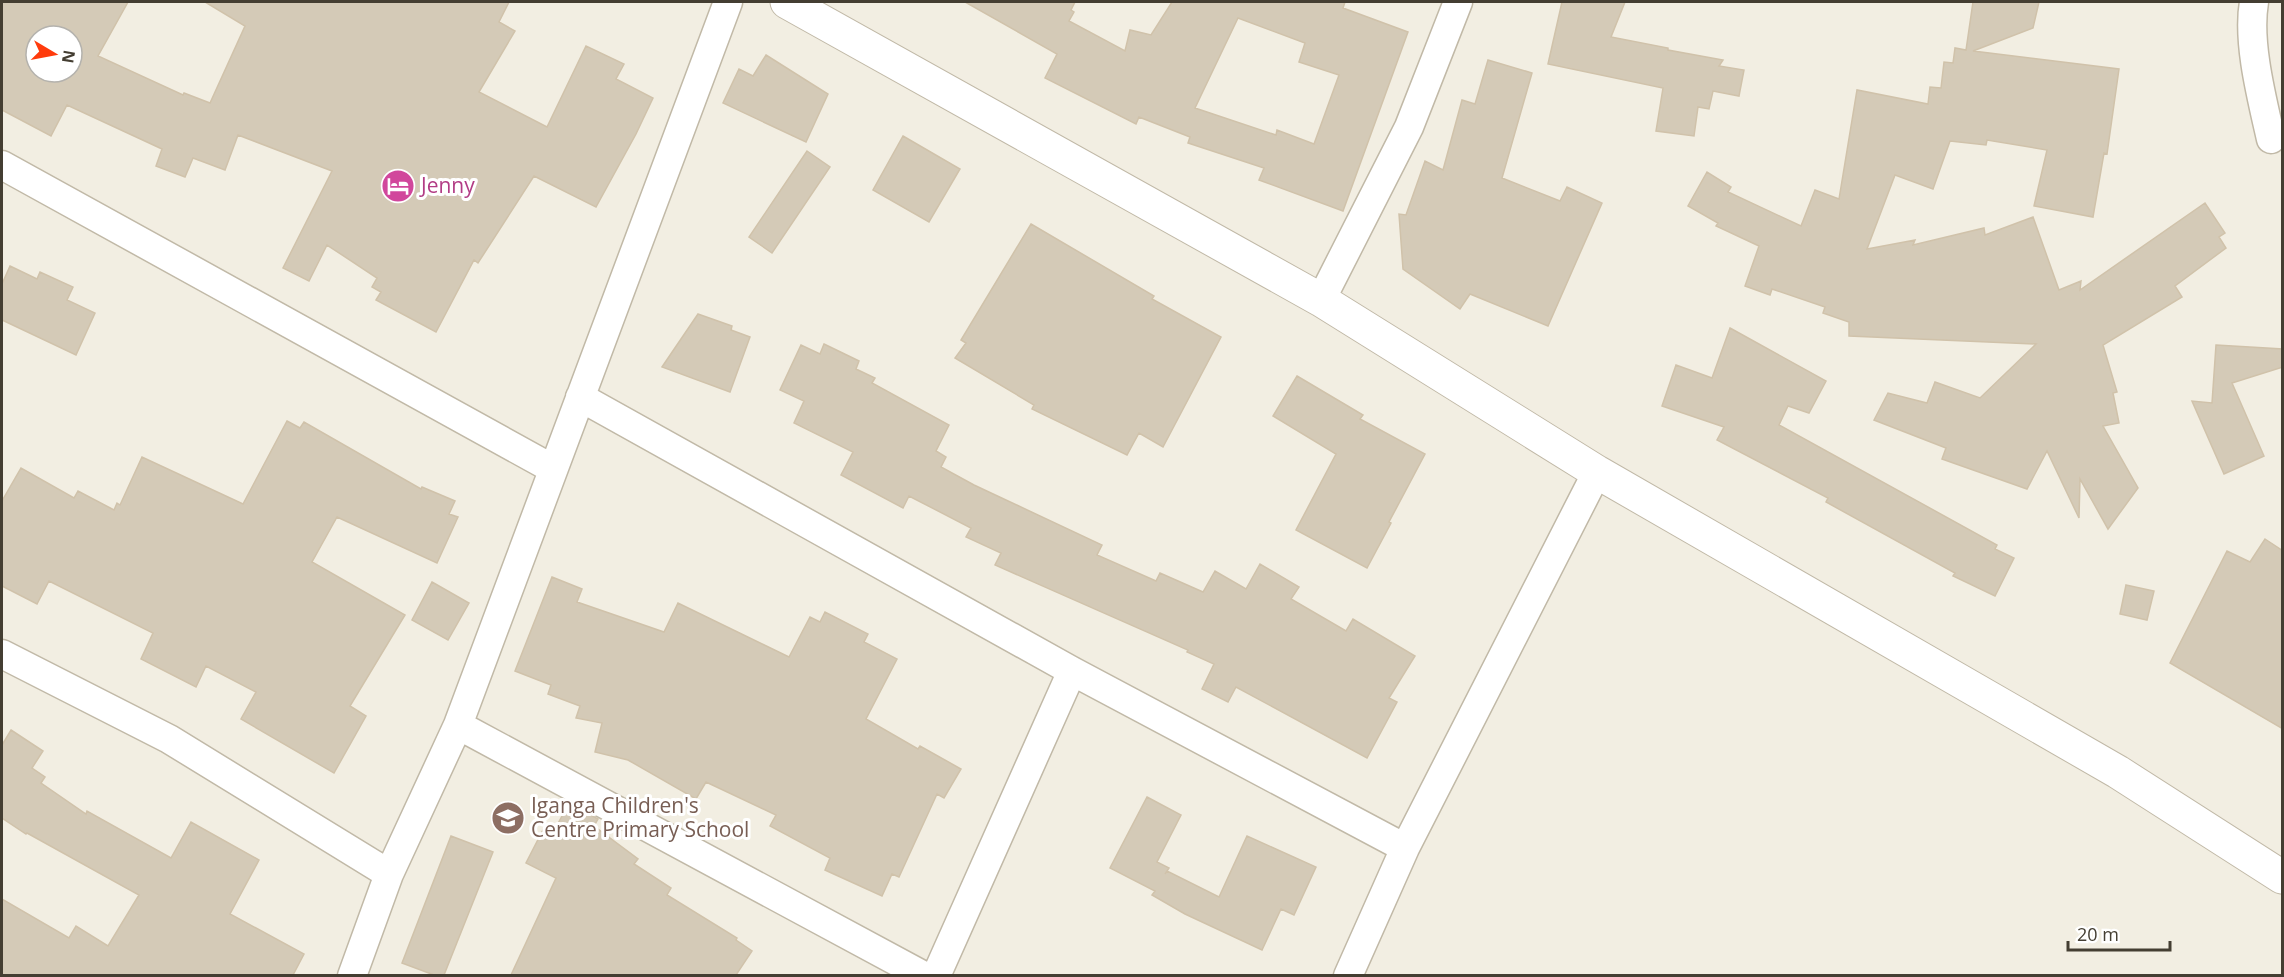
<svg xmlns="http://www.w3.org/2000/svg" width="2284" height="977" font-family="'Open Sans',sans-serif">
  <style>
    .building { fill: #d4cab7; stroke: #d0c2aa; stroke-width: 1.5; fill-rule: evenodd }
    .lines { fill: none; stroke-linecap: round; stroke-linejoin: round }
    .minor-casing { stroke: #c1b9a7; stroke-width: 31 }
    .tertiary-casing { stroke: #c1b9a7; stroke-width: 35 }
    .minor { stroke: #fff; stroke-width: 28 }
    .tertiary { stroke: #fff; stroke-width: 33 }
    .labels { text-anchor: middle; stroke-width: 6; stroke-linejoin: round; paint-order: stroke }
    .hotel-label { font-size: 21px; fill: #b23c85; stroke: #fff; text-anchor: start }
    .education-label { font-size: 21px; fill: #785e54; stroke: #fff; text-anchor: start }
  </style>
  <rect width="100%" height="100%" fill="#f2eee2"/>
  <path class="building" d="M 2,2 L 128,2 L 98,56 L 183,95 L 184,93 L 210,103 L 245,26 L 205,2 L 509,2 L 499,22 L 515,31 L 479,92 L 547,127 L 586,46 L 624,64 L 616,79 L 653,98 L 636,134 L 596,207 L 534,176 L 478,263 L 474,260 L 436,332 L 376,300 L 381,292 L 372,287 L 377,278 L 327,245 L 309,281 L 283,268 L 332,171 L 238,135 L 225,170 L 193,158 L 185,177 L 156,166 L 162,149 L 67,105 L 51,136 L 2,110 ZM 36,36 L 72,36 L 72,72 L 36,72 Z
    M 965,2 L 1075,2 L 1071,10 L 1074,12 L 1069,21 L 1125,51 L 1130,30 L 1151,35 L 1172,2 L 1345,2 L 1343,8 L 1408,32 L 1343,211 L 1259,180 L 1264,168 L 1188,143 L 1190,137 L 1139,117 L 1136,124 L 1045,78 L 1057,54 ZM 1238,18 L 1305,43 L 1299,62 L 1339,75 L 1314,144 L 1277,130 L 1276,135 L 1195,108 Z
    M 1562,2 L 1625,2 L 1611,37 L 1668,48 L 1668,50 L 1723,60 L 1719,66 L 1744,70 L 1739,96 L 1713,91 L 1709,109 L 1698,107 L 1694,136 L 1656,131 L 1663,88 L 1548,64 Z
    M 1973,2 L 2039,2 L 2033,28 L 1973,51 L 2119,69 L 2107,154 L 2104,153 L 2093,217 L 2034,206 L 2047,150 L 1987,140 L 1986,145 L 1950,141 L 1933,189 L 1895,175 L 1867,249 L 1915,240 L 1913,245 L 1984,228 L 1985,235 L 2033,217 L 2059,290 L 2081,281 L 2080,290 L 2205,203 L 2225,233 L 2219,237 L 2226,248 L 2175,286 L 2182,297 L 2103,345 L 2117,392 L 2113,393 L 2119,423 L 2103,426 L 2138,488 L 2108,529 L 2080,479 L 2079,518 L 2047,451 L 2027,489 L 1942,459 L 1946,448 L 1874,420 L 1888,393 L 1927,403 L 1935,382 L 1980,398 L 2036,344 L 1849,336 L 1849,322 L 1823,313 L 1825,307 L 1772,289 L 1770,295 L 1745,286 L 1759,246 L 1716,226 L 1718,223 L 1688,206 L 1707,172 L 1731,187 L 1728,192 L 1801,226 L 1815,190 L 1839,199 L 1857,90 L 1928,104 L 1930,87 L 1941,88 L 1944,62 L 1953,63 L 1955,48 L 1966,50 Z
    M 766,55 L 828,94 L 806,142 L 723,103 L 739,69 L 753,76 Z
    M 1488,60 L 1532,73 L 1502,178 L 1560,201 L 1567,187 L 1602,203 L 1548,326 L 1470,294 L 1460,309 L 1403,269 L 1399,214 L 1406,215 L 1425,161 L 1443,170 L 1462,100 L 1475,104 Z
    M 903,136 L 960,169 L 929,222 L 873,190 Z
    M 807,151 L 830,167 L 772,253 L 749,237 Z
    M 1031,224 L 1154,296 L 1152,299 L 1221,337 L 1163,447 L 1139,433 L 1127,455 L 1032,409 L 1034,405 L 955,358 L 966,343 L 961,340 Z
    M 10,266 L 37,279 L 40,272 L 73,287 L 67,300 L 95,313 L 76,355 L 2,320 L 2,284 Z
    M 698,314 L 732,326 L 731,330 L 750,337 L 730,392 L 662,367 Z
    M 1730,328 L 1826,381 L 1809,413 L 1788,406 L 1779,425 L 1997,545 L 1995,549 L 2014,558 L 1995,596 L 1953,576 L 1955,573 L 1826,502 L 1828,498 L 1717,440 L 1724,427 L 1662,406 L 1676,365 L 1712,378 Z
    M 824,344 L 859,361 L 856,369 L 875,378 L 872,383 L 949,425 L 936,451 L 946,457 L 941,467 L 974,485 L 1102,545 L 1097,555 L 1156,581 L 1160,573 L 1203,592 L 1215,571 L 1246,589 L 1260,564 L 1299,587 L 1291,599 L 1346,631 L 1353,619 L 1415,656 L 1389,698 L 1397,702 L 1367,758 L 1236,687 L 1228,702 L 1202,689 L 1214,664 L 1187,652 L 1188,650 L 995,565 L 1001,553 L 966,537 L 971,528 L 909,496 L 903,508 L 841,475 L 853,452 L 794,423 L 804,401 L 780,390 L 801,345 L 820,354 Z
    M 2216,345 L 2283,349 L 2283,367 L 2232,383 L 2264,456 L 2224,474 L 2192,401 L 2212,403 Z
    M 1297,376 L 1363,415 L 1360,419 L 1425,454 L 1389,522 L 1391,523 L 1367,568 L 1296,530 L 1336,454 L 1273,416 Z
    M 287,421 L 300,428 L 304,422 L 421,489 L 422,487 L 455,501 L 449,514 L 458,517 L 437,563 L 337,517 L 312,562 L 405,615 L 350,706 L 366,716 L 334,773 L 241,719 L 256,692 L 206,666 L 196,687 L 141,659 L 153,633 L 49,581 L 37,604 L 2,586 L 2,501 L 21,468 L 74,498 L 78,491 L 114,510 L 117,503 L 120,505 L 142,457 L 243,504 Z
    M 2265,539 L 2283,551 L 2283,729 L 2170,663 L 2227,551 L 2250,562 Z
    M 552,577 L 582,589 L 577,602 L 664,632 L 678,603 L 789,657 L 810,617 L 820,622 L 825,612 L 868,634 L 864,642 L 897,659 L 866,719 L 918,749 L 920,746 L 961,769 L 944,798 L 937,794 L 899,877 L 892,874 L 882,896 L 825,870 L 830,858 L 770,826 L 776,815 L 706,782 L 696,799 L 628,760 L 595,752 L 602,723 L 576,718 L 580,706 L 548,694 L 551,685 L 515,671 Z
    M 432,582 L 469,603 L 448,640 L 412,620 Z
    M 2126,585 L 2154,591 L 2147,620 L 2120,614 Z
    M 11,730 L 43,751 L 32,768 L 45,777 L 41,783 L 86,814 L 87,811 L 171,858 L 191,822 L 259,860 L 230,914 L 304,954 L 293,975 L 2,975 L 2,899 L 69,938 L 76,926 L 108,946 L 139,895 L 27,833 L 26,834 L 2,818 L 2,745 Z
    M 1147,797 L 1181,815 L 1157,862 L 1169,868 L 1165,874 L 1167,871 L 1219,897 L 1247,836 L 1316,867 L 1294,915 L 1281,909 L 1262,950 L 1185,914 L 1152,895 L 1155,891 L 1110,868 Z
    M 569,803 L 598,819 L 594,826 L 638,859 L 634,864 L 671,888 L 667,895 L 737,938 L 736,940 L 752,951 L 736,975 L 511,975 L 556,878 L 526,863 L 546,824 L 555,829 Z
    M 451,836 L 493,852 L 444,975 L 434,975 L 402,963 Z"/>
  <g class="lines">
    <defs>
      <path id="minor" d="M 2254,2 C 2247,42 2262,99 2271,139
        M 2,165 L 553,469
        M 1321,300 L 1409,127 L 1458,2
        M 580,397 L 1072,671 L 1405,848
        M 2,654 L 169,739 L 389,874
        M 458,725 L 924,976
        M 352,976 L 389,874 L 458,725 L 728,2
        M 936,976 L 1072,671
        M 1348,976 L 1405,848 L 1597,472"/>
      <path id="tertiary" d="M 787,2 L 1321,300 L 1597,472 L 2118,772 L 2282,877"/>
    </defs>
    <use href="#minor" class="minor-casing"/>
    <use href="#tertiary" class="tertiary-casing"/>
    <use href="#minor" class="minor"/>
    <use href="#tertiary" class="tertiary"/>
  </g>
  <defs>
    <symbol id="hotel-disc" viewBox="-11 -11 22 22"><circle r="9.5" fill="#d1479c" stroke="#fff"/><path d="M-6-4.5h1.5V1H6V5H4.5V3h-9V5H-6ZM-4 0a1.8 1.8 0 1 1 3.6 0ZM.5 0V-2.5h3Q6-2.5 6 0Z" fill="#fff"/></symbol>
    <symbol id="school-disc" viewBox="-11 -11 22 22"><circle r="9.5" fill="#8d6e63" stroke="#fff"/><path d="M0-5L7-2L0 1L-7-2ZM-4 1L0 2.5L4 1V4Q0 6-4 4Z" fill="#fff"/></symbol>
  </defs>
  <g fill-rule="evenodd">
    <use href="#hotel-disc" x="379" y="167" width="38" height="38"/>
    <use href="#school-disc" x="489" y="799" width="38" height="38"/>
  </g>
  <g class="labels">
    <g class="hotel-label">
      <text x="421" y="193">Jenny</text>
    </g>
    <g class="education-label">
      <text x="531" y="813">Iganga Children's<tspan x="531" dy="24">Centre Primary School</tspan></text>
    </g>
  </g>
  <rect width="2284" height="977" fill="none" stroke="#443e32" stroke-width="6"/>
  <g transform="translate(54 54) rotate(100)"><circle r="28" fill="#ffffff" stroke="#b4b2ad" stroke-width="1.5"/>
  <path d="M0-4.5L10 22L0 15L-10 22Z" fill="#ff3b0c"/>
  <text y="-9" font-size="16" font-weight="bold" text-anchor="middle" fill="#443e32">N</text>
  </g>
  <path d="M2068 941v9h102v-9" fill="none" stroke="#443e32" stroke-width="3"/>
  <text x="2077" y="941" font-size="18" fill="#443e32" stroke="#ffffff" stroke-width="4.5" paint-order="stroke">20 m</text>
</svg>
